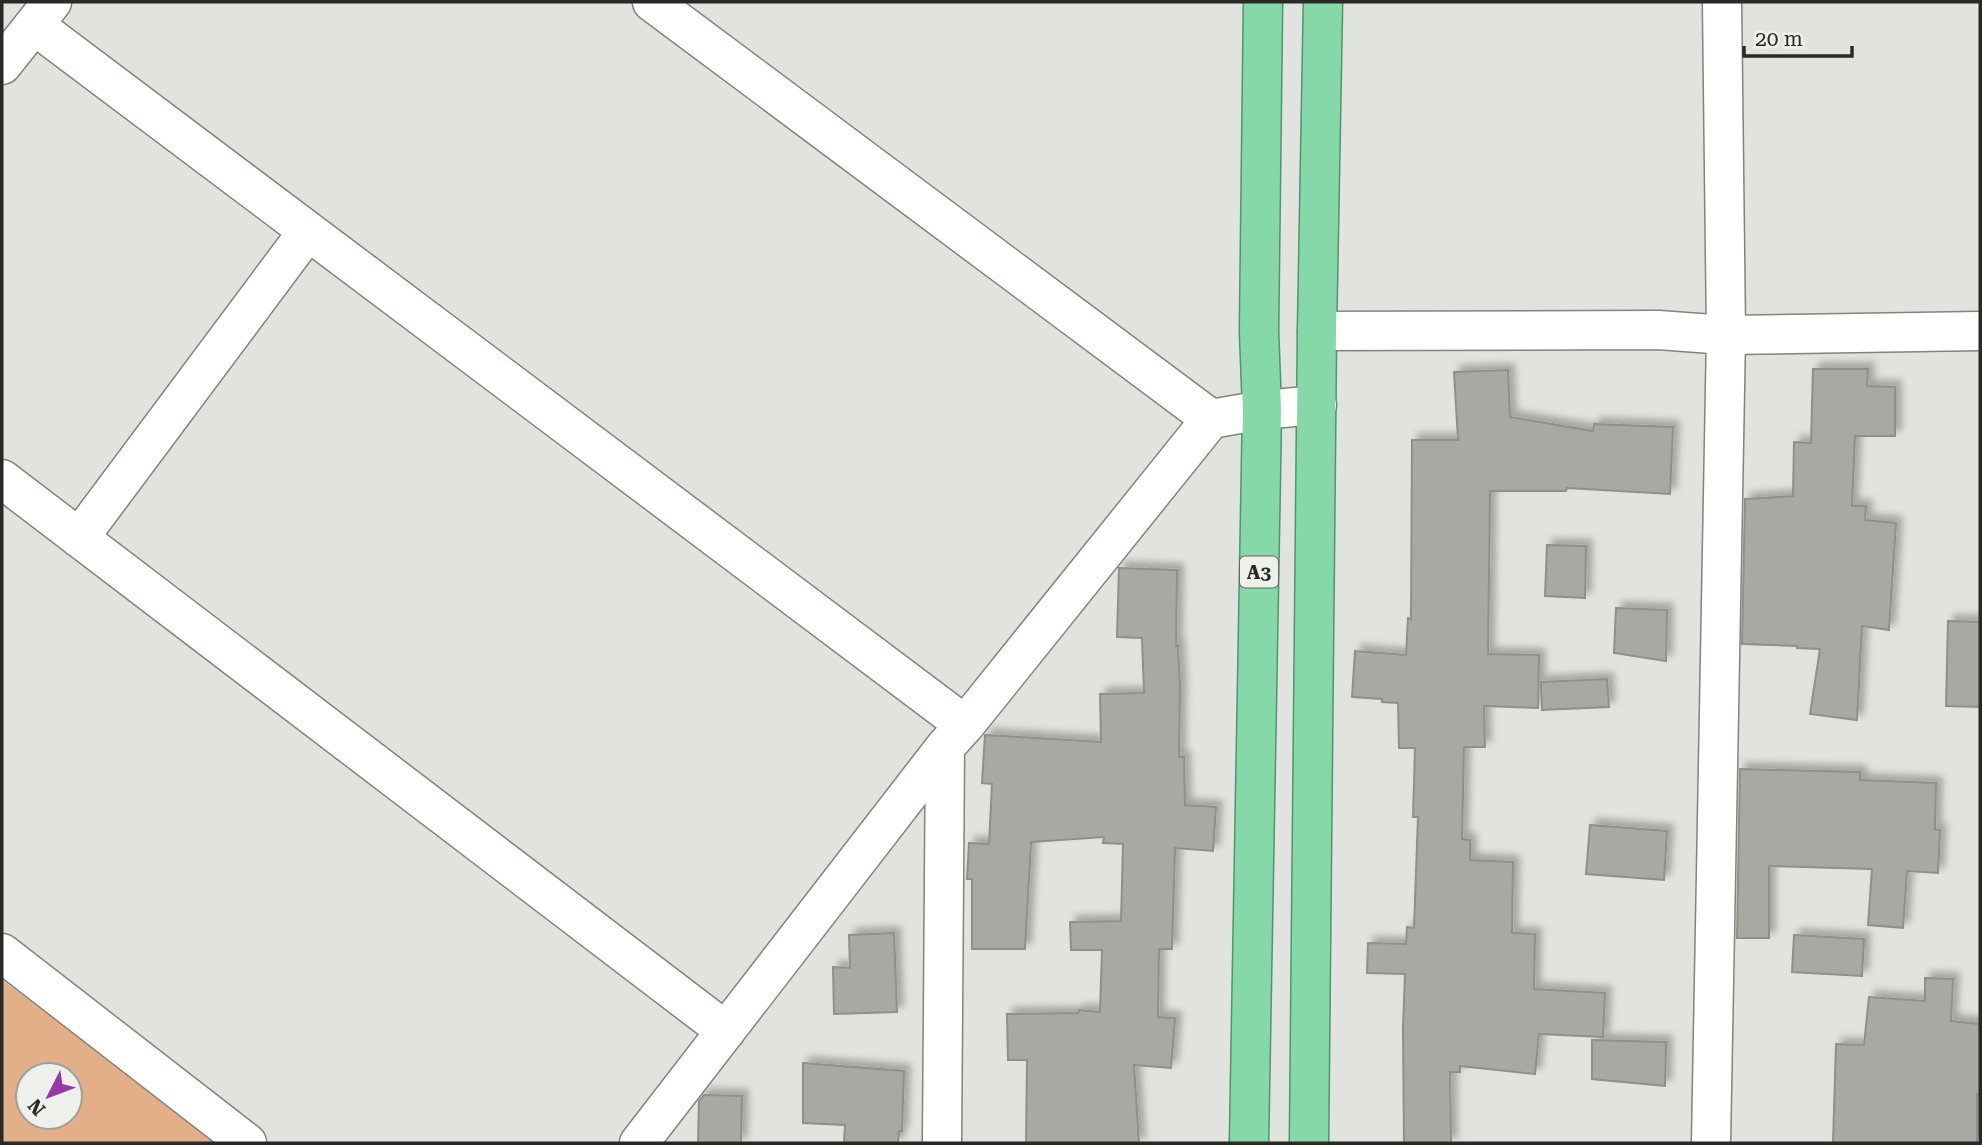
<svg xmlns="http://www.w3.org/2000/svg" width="1982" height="1145" font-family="'Roboto Serif',serif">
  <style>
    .green { fill: #e2af88; fill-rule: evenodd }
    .building { fill: #aaa8a3; stroke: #918f8b; stroke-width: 2; filter: url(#shadow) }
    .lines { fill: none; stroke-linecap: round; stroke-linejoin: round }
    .minor-casing { stroke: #81837e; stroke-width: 41 }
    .trunk-casing { stroke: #52946d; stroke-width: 41 }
    .minor { stroke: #fff; stroke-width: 38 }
    .trunk { stroke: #86d8a8; stroke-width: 38 }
    .labels { text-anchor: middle; stroke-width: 5; stroke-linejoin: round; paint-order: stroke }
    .shield { fill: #eef0eb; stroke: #646562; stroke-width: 2 }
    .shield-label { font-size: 19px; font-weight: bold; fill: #292927 }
  </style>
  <defs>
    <filter id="shadow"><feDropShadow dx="6" dy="-6" stdDeviation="3.5" flood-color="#0004"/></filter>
  </defs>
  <rect width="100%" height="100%" fill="#e1e3de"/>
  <path class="green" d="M 2,980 L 221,1143 L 2,1143 ZM 28,1075 L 70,1075 L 70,1117 L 28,1117 Z"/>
  <path class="building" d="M 1813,369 L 1868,369 L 1867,386 L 1895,387 L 1895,436 L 1855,436 L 1852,506 L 1866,506 L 1865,520 L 1896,523 L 1889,630 L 1862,626 L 1857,720 L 1810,714 L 1820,649 L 1797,648 L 1797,646 L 1742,644 L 1745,499 L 1793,496 L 1794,442 L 1811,443 Z
    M 1508,370 L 1510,417 L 1593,431 L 1594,424 L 1673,427 L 1670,494 L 1567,488 L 1566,491 L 1490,491 L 1488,654 L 1539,655 L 1538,708 L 1484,706 L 1485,747 L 1464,747 L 1462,839 L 1470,840 L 1470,860 L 1513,862 L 1512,933 L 1535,934 L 1534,989 L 1605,993 L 1603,1037 L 1539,1034 L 1535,1074 L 1460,1066 L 1460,1072 L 1450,1072 L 1451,1143 L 1404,1143 L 1403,1028 L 1405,974 L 1367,973 L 1368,943 L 1406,944 L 1407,927 L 1414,928 L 1418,817 L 1413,817 L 1415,748 L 1399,748 L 1398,703 L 1382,702 L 1382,699 L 1352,697 L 1355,651 L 1406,655 L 1408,618 L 1411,619 L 1412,440 L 1458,440 L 1454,372 Z
    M 1547,545 L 1586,546 L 1585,598 L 1545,596 Z
    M 1119,568 L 1177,570 L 1176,646 L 1178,646 L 1180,687 L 1179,757 L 1184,757 L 1185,805 L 1216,807 L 1213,851 L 1175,848 L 1172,949 L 1159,949 L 1158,1017 L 1175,1018 L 1171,1068 L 1134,1065 L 1139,1143 L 1026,1143 L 1027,1060 L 1008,1060 L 1007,1014 L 1078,1013 L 1079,1010 L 1100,1012 L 1102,950 L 1071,950 L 1070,922 L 1121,921 L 1123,844 L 1103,843 L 1104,837 L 1031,842 L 1025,949 L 972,949 L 972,879 L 967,879 L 969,843 L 989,844 L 992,784 L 982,783 L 985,735 L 1101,742 L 1100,694 L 1144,693 L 1142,638 L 1117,637 Z
    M 1616,608 L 1667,610 L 1666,661 L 1614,653 Z
    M 1948,621 L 1980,622 L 1980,707 L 1946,706 Z
    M 1607,679 L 1609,707 L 1542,710 L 1541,682 Z
    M 1740,769 L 1860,772 L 1860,780 L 1936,783 L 1935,830 L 1940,830 L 1938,873 L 1907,871 L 1903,928 L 1868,925 L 1872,869 L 1769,866 L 1769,938 L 1737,938 Z
    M 1590,825 L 1667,831 L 1664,880 L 1586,874 Z
    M 894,933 L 897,1012 L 834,1014 L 833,967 L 850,968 L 849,935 Z
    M 1794,935 L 1864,939 L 1862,976 L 1792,972 Z
    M 1925,978 L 1953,979 L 1951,1021 L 1980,1024 L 1980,1094 L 1977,1094 L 1977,1143 L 1833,1143 L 1836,1044 L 1864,1045 L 1869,997 L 1925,1001 Z
    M 1592,1040 L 1666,1042 L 1665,1086 L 1592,1079 Z
    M 803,1063 L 904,1071 L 902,1131 L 899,1131 L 898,1143 L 844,1143 L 845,1125 L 803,1123 Z
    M 704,1095 L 742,1096 L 741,1143 L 698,1143 L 699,1101 Z"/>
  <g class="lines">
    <defs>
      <path id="minor" d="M 652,2 L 1211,419
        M 34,25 L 965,725
        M 2,65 L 52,2
        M 1317,331 L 1658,330 L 1726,335 L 1980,331
        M 2,479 L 726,1031
        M 79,538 L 308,231
        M 2,953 L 247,1143
        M 639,1143 L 945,747 L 965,725 L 1211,419 L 1262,410 L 1317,405
        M 942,1143 L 945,747
        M 1711,1143 L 1726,335 L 1722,2"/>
      <path id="trunk" d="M 1249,1143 L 1262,410 L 1259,331 L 1263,2
        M 1309,1143 L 1317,331 L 1323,2"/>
    </defs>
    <use href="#minor" class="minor-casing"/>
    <use href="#trunk" class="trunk-casing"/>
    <use href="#minor" class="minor"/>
    <use href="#trunk" class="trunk"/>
  </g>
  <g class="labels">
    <rect class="shield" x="1240" y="556.5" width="38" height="31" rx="5"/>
    <g class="shield-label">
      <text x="1259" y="579">A3</text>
    </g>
  </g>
  <rect width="1982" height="1145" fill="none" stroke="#292927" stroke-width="7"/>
  <g transform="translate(49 1096) rotate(228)"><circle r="33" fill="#eef0eb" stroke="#9fa09d" stroke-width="2"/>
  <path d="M0-5L12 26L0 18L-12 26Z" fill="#963ba6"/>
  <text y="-10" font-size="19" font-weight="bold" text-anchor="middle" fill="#292927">N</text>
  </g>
  <path d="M1744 46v10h108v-10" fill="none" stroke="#292927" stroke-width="3.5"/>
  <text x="1755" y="46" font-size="21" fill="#292927" stroke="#eef0eb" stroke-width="5" paint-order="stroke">20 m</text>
</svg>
